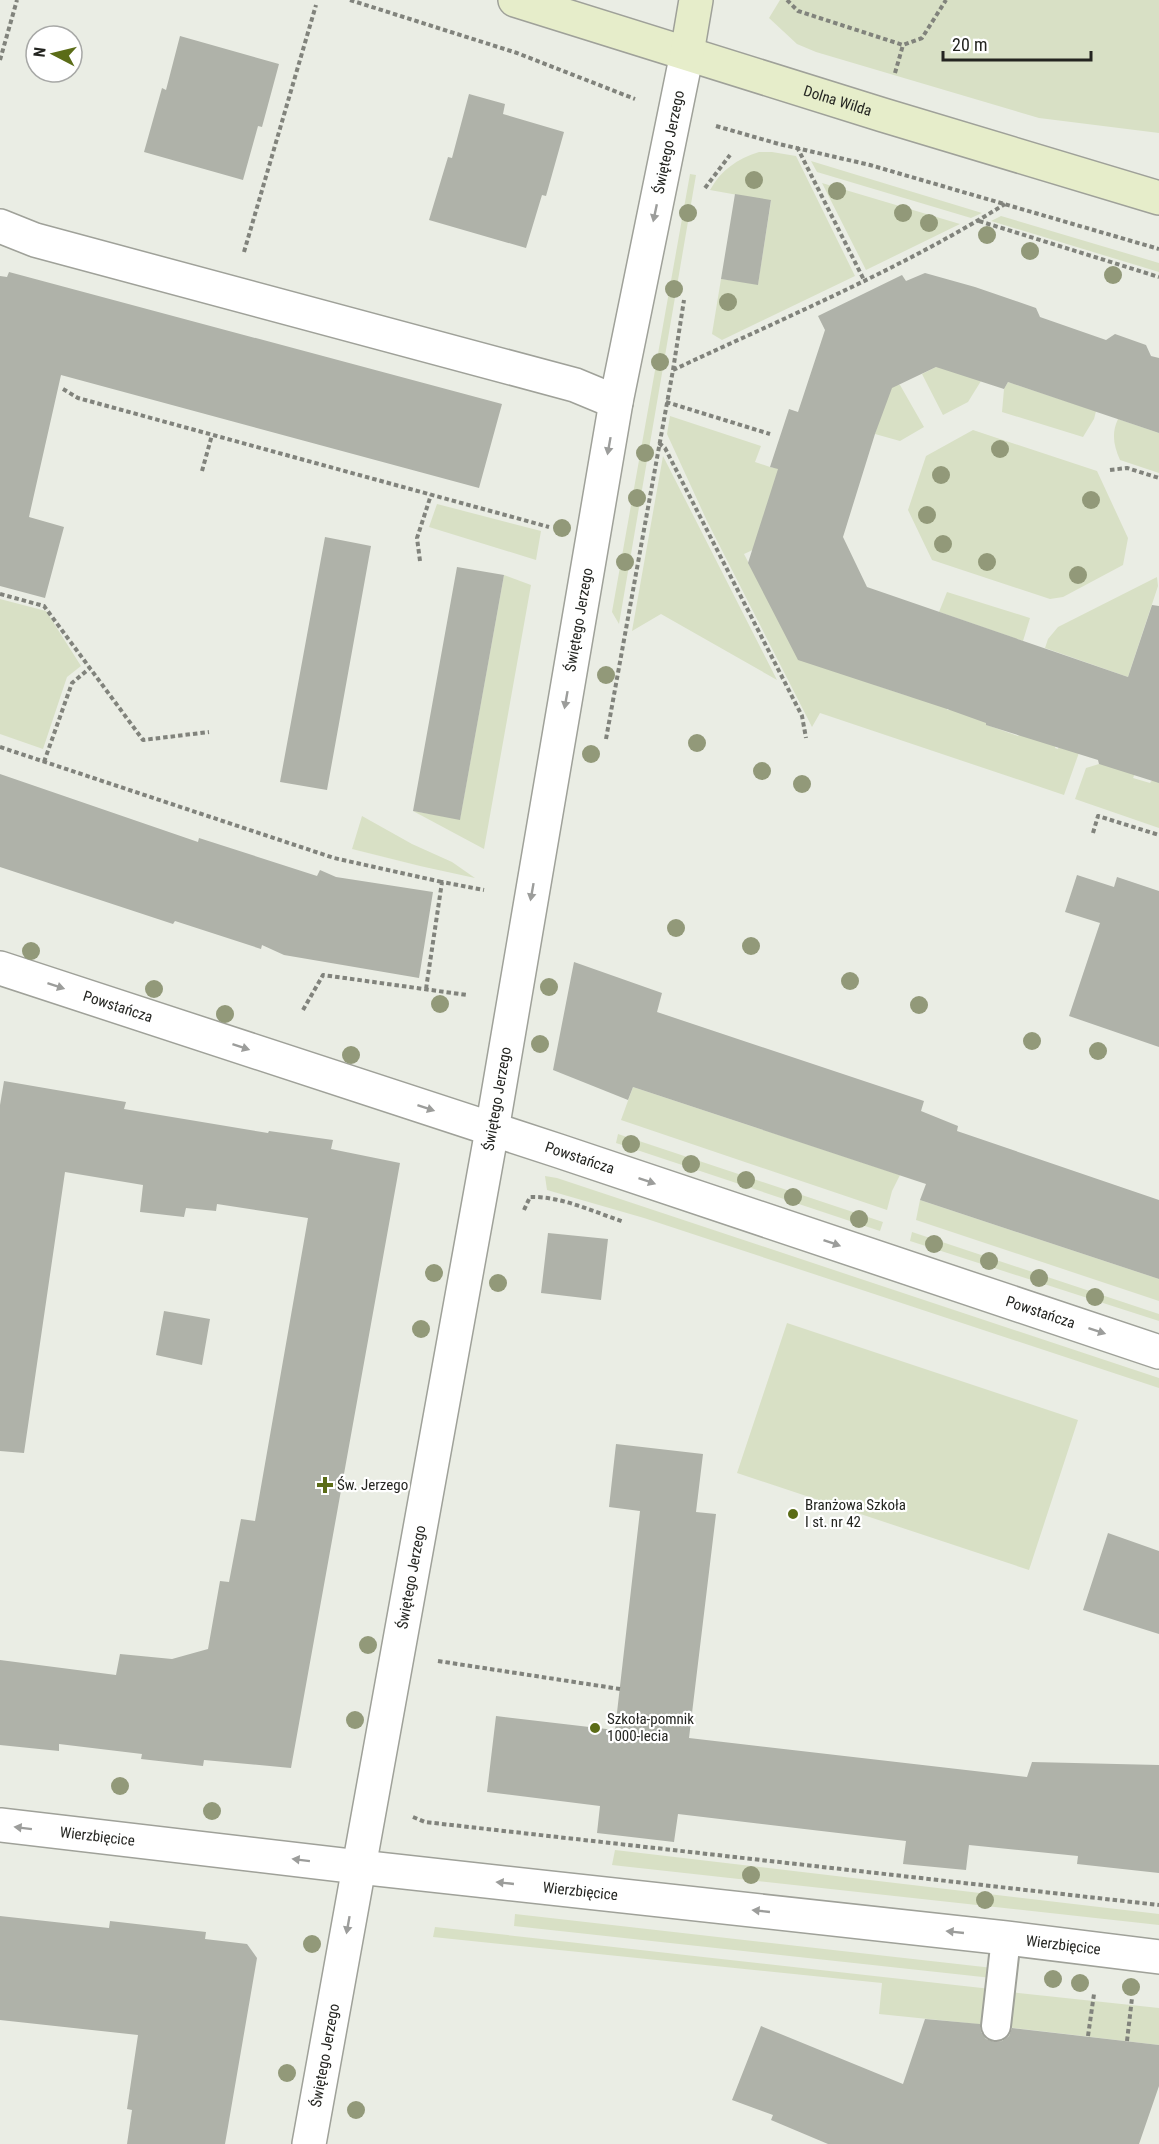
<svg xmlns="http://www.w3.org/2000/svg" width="1159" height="2144" font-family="'Roboto Condensed',sans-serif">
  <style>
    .green { fill: #d8e0c5 }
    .building { fill: #afb2a9 }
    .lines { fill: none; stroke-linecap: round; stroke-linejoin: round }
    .lane-casing { stroke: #9fa199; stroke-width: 32 }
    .street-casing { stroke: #9fa199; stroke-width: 36 }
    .secondary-casing { stroke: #9fa199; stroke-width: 36 }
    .path { stroke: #81837c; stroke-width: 4; stroke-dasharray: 4.5 3; stroke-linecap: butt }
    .lane { stroke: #fff; stroke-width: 28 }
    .street { stroke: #fff; stroke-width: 33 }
    .secondary { stroke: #e6edca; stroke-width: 33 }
    .tree { fill: #929979 }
    .oneway { fill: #9c9d9b }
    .poi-dot { fill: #5b6c17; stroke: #fff; stroke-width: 2 }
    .labels { text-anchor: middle; stroke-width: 4.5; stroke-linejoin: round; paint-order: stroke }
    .street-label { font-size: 15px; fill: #242521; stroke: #fff }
    .poi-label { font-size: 15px; fill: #242521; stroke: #fff; text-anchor: start }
  </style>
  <rect width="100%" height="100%" fill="#eaede4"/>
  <path class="green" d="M 780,0 L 1159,0 L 1159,133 L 1039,118 L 816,52 L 797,44 L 769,18 Z
    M 759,152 L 772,152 L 796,156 L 855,276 L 722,340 L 712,334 L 721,279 L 758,284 L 771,201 L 710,190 C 721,170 737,159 759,152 Z
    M 811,161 L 982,213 L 971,218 L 817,172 Z
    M 690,174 L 696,175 L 619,624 L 612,612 Z
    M 822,183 L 960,224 L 866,270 Z
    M 1001,216 L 1159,263 L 1159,272 L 991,221 Z
    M 942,364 L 981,381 L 968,402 L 943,415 L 922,374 Z
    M 891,382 L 900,385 L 924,427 L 900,441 L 875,434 Z
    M 1008,382 L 1096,411 L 1094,419 L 1083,437 L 1002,412 L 1004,389 Z
    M 670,416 L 761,446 L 755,462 L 773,468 L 779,467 L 774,540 L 744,554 L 797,656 L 873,675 L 875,685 L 908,696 L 949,702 L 947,710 L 949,710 L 952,703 L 984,714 L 987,725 L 1018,736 L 1026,728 L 1057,739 L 1055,748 L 1058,749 L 1061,740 L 1081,747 L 1064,795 L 820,713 L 812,727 L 707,521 L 667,434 Z
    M 1118,419 L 1159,433 L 1159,473 L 1120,460 C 1114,446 1111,434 1118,419 Z
    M 973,430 L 1097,471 L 1128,538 L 1123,565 L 1063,597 L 1050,599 L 932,560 L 908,510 L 926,456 Z
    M 663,456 L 777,680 L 661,614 L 632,631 Z
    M 437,504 L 541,531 L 536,560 L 429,527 Z
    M 504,575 L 531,585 L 484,849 L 413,811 L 460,819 Z
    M 1157,577 L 1158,586 L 1128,677 L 1045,648 L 1048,639 L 1058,627 Z
    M 947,592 L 1030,618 L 1023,641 L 939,612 Z
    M 0,599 L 46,611 L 81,666 L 67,677 L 43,749 L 0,734 Z
    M 1099,764 L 1138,767 L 1133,778 L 1150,783 L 1159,771 L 1159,828 L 1075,799 L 1086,768 Z
    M 362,816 L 412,844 L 452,862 L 475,878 L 420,866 L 352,849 Z
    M 633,1087 L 900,1175 L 892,1191 L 887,1210 L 621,1120 Z
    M 618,1134 L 883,1222 L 880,1231 L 616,1143 Z
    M 545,1176 L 557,1178 L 1159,1378 L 1159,1388 L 644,1218 L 547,1190 Z
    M 920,1200 L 1159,1279 L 1159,1301 L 916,1220 Z
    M 912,1232 L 1159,1314 L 1159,1321 L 910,1241 Z
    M 787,1323 L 1078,1420 L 1029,1570 L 737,1473 Z
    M 615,1850 L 1159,1914 L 1159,1925 L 612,1865 Z
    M 515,1914 L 993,1968 L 992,1978 L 514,1926 Z
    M 435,1927 L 991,1989 L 987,2025 L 879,2014 L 882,1983 L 433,1937 Z
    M 1010,1992 L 1159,2008 L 1159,2045 L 1006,2027 Z"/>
  <path class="building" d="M 180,36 L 279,64 L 262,127 L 258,126 L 243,180 L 144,152 L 162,88 L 166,90 Z
    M 469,94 L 505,104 L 503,114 L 564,132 L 546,196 L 542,195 L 526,248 L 429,220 L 448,157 L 452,158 Z
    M 735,194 L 771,200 L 758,285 L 721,279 Z
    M 9,272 L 502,404 L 479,488 L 61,375 L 29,517 L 64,527 L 45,598 L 0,586 L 0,276 L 7,277 Z
    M 925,273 L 975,287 L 1036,308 L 1040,317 L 1106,340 L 1115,334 L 1146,345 L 1151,356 L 1159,358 L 1159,433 L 1008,382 L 1004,389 L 936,367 L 892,388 L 875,434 L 843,537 L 867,587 L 1128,677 L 1152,605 L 1159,606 L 1159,783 L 1099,764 L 1098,760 L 986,725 L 986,723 L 947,709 L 798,660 L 748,563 L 778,469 L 770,467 L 789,409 L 798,412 L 825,330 L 818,316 L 902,275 L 906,281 Z
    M 325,537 L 371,546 L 327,790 L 280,782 Z
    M 457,567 L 504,575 L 460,820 L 413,811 Z
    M 0,774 L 198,842 L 199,838 L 317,876 L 320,870 L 336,877 L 433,892 L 419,978 L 284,955 L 262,945 L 261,949 L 175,921 L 173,924 L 0,867 Z
    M 1077,875 L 1114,887 L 1117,877 L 1159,891 L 1159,1047 L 1069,1016 L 1100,923 L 1065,912 Z
    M 574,962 L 662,993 L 657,1012 L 924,1101 L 921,1111 L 958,1126 L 957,1131 L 1159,1200 L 1159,1279 L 920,1200 L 926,1184 L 633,1087 L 628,1100 L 553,1070 Z
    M 4,1081 L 126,1102 L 124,1109 L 268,1133 L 269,1131 L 333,1140 L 331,1149 L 400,1163 L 291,1768 L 204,1760 L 203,1766 L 141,1759 L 142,1754 L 59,1744 L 59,1751 L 0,1745 L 0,1660 L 116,1675 L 120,1654 L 172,1659 L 208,1649 L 220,1581 L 229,1582 L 241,1519 L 255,1521 L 308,1218 L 217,1204 L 216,1211 L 186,1208 L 184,1217 L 140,1212 L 143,1185 L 65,1172 L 24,1453 L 0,1451 L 0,1105 Z
    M 548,1233 L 608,1239 L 601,1300 L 541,1293 Z
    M 164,1311 L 210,1319 L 202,1365 L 156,1355 Z
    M 616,1444 L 703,1454 L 696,1512 L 716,1514 L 689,1738 L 1027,1777 L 1032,1762 L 1159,1765 L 1159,1873 L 1077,1864 L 1078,1856 L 969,1845 L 966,1870 L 903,1864 L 906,1841 L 678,1814 L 674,1842 L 597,1833 L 600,1806 L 487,1792 L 496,1716 L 615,1730 L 640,1511 L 609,1507 Z
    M 1108,1533 L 1159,1551 L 1159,1634 L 1083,1610 Z
    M 0,1916 L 109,1928 L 110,1921 L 206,1932 L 205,1939 L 247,1944 L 257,1958 L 225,2144 L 127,2144 L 132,2110 L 127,2109 L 138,2035 L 0,2020 Z
    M 925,2019 L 980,2024 L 981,2032 L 986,2039 L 995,2042 L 1002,2041 L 1009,2036 L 1012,2028 L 1159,2045 L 1159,2086 L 1139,2144 L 828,2144 L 771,2120 L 773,2115 L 732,2100 L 761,2026 L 903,2084 Z"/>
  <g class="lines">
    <defs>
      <path id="lane" d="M 996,2026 L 1006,1938"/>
      <g id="street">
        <path d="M 0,226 L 35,240 L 575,385 L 616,402"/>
        <path id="s1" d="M 0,968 L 559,1151 L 1159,1352"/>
        <path id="s2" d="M 0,1825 L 359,1867 L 1006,1938 L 1159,1957"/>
        <path id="s3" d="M 309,2144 L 492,1130 L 616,402 L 687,53"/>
      </g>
      <g id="secondary">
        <path id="s4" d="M 515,0 L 883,115 L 1159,198"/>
        <path d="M 687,53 L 696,0"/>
      </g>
    </defs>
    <use href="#lane" class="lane-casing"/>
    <use href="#street" class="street-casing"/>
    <use href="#secondary" class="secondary-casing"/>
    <path class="path" d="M 350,0 L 517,53 L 635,99
      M 787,0 L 798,11 L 903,45 L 922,38 L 946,0
      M 0,60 L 17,0
      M 895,73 L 903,45
      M 716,126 L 779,144 L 870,165 L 1159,249
      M 797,147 L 864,280
      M 705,188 L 730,155
      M 979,221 L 1159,277
      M 244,252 L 316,5
      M 673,370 C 784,318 901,269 1005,204
      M 63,389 L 78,398 L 549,527
      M 666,402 L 770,434
      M 659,443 L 665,448 L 802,716 L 806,738
      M 1110,470 L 1127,468 L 1159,478
      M 202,471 L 212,435
      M 420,561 L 417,538 L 431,495
      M 0,594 L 44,606 L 143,740 L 209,732
      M 606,739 L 673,370 L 684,300
      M 0,747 L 334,858 L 442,882
      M 44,762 L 72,683 L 90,668
      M 1093,833 L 1098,816 L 1159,835
      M 426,989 L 442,882 L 484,890
      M 303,1010 L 323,975 L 467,995
      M 524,1210 L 530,1197 C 561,1196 594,1212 624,1222
      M 438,1661 L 620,1689
      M 413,1817 L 425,1822 L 1159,1905
      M 1088,2036 L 1094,1994
      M 1127,2041 L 1132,1998"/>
    <use href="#lane" class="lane"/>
    <use href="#street" class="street"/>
    <use href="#secondary" class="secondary"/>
  </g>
  <g class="tree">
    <circle cx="754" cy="180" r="9"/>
    <circle cx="837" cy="191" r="9"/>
    <circle cx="688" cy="213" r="9"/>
    <circle cx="903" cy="213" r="9"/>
    <circle cx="929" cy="223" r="9"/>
    <circle cx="987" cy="235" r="9"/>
    <circle cx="1030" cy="251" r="9"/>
    <circle cx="1113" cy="275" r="9"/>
    <circle cx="674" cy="289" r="9"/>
    <circle cx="728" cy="302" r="9"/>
    <circle cx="660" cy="362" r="9"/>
    <circle cx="1000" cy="449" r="9"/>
    <circle cx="645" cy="453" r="9"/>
    <circle cx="941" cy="475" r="9"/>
    <circle cx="637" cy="498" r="9"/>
    <circle cx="1091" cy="500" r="9"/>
    <circle cx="927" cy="515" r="9"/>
    <circle cx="562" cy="528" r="9"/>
    <circle cx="943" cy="544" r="9"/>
    <circle cx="625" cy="562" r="9"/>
    <circle cx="987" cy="562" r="9"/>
    <circle cx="1078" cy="575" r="9"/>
    <circle cx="606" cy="675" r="9"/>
    <circle cx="697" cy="743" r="9"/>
    <circle cx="591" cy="754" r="9"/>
    <circle cx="762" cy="771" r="9"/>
    <circle cx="802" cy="784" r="9"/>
    <circle cx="676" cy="928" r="9"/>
    <circle cx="751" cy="946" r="9"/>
    <circle cx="31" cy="951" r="9"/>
    <circle cx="850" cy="981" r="9"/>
    <circle cx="549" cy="987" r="9"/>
    <circle cx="154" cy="989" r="9"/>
    <circle cx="440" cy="1004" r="9"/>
    <circle cx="919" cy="1005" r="9"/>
    <circle cx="225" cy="1014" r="9"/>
    <circle cx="1032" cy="1041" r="9"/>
    <circle cx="540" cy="1044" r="9"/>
    <circle cx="1098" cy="1051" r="9"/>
    <circle cx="351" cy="1055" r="9"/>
    <circle cx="631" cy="1144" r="9"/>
    <circle cx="691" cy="1164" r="9"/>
    <circle cx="746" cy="1180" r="9"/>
    <circle cx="793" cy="1197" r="9"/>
    <circle cx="859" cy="1219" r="9"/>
    <circle cx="934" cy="1244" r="9"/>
    <circle cx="989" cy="1261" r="9"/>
    <circle cx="434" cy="1273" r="9"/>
    <circle cx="1039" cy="1278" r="9"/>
    <circle cx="498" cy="1283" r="9"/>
    <circle cx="1095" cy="1297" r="9"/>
    <circle cx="421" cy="1329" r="9"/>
    <circle cx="368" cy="1645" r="9"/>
    <circle cx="355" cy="1720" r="9"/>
    <circle cx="120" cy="1786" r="9"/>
    <circle cx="212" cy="1811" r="9"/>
    <circle cx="751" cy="1875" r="9"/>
    <circle cx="985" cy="1900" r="9"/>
    <circle cx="312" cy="1944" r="9"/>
    <circle cx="1053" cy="1979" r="9"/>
    <circle cx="1080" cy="1983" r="9"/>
    <circle cx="1131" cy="1987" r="9"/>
    <circle cx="287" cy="2073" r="9"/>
    <circle cx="356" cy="2110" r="9"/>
  </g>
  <defs><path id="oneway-solid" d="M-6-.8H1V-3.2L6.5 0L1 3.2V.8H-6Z" transform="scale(1.5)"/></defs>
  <g class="oneway">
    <use href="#oneway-solid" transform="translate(655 213) rotate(102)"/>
    <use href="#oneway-solid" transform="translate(609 446) rotate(100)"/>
    <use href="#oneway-solid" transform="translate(566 700) rotate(100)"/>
    <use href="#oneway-solid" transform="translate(532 892) rotate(100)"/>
    <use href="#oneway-solid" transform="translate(56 986) rotate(18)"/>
    <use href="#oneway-solid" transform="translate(241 1047) rotate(18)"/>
    <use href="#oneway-solid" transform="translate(426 1108) rotate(18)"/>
    <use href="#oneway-solid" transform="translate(647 1181) rotate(19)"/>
    <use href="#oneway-solid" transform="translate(832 1243) rotate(19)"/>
    <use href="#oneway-solid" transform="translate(1097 1331) rotate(18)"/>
    <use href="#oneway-solid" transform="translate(23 1828) rotate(-173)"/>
    <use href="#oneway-solid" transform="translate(301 1860) rotate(-173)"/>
    <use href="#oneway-solid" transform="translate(505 1883) rotate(-174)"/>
    <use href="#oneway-solid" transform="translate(761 1911) rotate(-174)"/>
    <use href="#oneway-solid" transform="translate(348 1925) rotate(100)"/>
    <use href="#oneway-solid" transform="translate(955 1932) rotate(-174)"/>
  </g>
  <g class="poi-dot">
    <path d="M322 1476h6v6h6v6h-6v6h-6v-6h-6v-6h6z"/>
    <circle cx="793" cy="1514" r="6"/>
    <circle cx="595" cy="1728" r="6"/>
  </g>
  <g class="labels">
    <g class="street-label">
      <text dy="5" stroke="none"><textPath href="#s4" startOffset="338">Dolna Wilda</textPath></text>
      <text dy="5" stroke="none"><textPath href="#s3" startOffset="2034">Świętego Jerzego</textPath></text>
      <text dy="5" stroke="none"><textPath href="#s3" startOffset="1548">Świętego Jerzego</textPath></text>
      <text dy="5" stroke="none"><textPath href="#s1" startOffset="124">Powstańcza</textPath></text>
      <text dy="5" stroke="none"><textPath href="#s3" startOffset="1062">Świętego Jerzego</textPath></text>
      <text dy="5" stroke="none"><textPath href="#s1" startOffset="610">Powstańcza</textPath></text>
      <text dy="5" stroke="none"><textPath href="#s1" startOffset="1096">Powstańcza</textPath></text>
      <text dy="5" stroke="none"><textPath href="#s3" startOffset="576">Świętego Jerzego</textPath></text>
      <text dy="5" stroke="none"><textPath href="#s2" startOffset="98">Wierzbięcice</textPath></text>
      <text dy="5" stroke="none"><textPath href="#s2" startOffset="584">Wierzbięcice</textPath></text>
      <text dy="5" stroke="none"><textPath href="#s2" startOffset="1070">Wierzbięcice</textPath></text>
      <text dy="5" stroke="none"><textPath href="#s3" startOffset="90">Świętego Jerzego</textPath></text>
    </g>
    <g class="poi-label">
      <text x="337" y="1490">Św. Jerzego</text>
      <text x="805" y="1510">Branżowa Szkoła<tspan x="805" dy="17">I st. nr 42</tspan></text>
      <text x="607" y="1724">Szkoła-pomnik<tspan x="607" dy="17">1000-lecia</tspan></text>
    </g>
  </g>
  <g transform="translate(54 54) rotate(277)"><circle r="28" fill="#ffffff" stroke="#a7a8a6" stroke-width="1.5"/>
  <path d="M0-4.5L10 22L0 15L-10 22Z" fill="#5b6c17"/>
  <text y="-9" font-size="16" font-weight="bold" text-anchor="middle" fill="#242521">N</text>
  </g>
  <path d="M943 51v9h148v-9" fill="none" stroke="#242521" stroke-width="3"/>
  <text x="952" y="51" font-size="18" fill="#242521" stroke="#ffffff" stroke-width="4.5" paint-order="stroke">20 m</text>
</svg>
